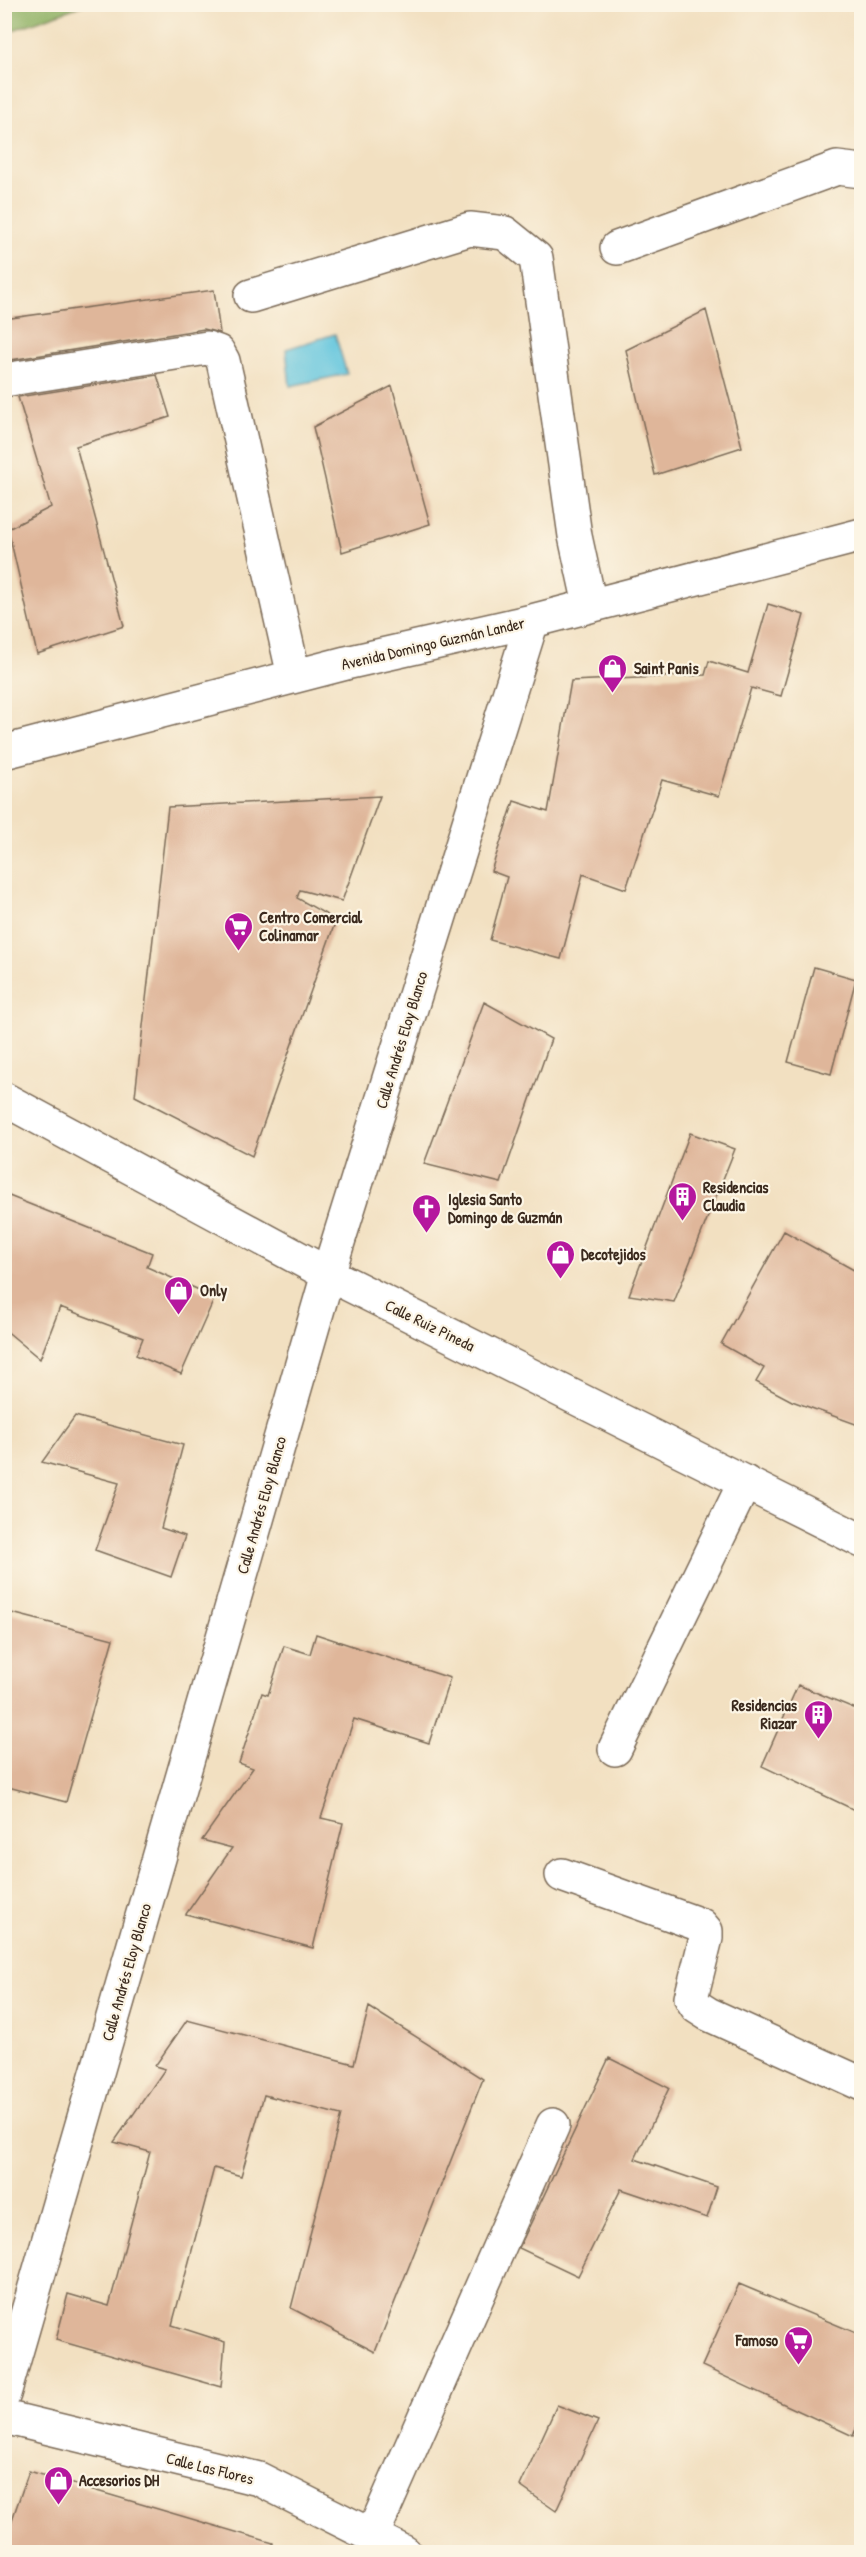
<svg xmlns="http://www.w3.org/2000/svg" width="866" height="2557" font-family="'Patrick Hand',sans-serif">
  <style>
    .forest { fill: #92b368; stroke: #666e43; stroke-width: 1.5 }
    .water { fill: #60c5de; stroke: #4e787e; stroke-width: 1.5 }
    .building { fill: #dfb69a }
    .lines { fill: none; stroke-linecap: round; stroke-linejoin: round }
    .minor-casing { stroke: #7b6a57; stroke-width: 36 }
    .minor { stroke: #fff; stroke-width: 33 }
    .labels { text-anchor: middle; stroke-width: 4.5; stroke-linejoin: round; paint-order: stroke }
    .street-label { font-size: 16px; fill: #3b2a1e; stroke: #fcf5e5 }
    .poi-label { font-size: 16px; font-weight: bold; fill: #3b2a1e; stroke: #fcf5e5; text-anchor: start }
  </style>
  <rect width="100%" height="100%" fill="#fcf5e5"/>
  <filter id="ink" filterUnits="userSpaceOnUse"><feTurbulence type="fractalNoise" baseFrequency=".0167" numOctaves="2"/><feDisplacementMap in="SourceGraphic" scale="12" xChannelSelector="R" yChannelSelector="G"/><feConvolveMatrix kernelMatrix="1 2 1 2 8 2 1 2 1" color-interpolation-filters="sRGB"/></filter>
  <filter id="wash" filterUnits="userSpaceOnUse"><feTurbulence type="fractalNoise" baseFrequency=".008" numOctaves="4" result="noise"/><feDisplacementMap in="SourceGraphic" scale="24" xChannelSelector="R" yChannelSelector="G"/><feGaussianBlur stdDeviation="1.35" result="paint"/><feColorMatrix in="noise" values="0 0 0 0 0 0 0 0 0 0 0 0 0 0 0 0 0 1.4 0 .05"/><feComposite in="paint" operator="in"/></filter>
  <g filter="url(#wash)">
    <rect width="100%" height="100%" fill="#f2e0c1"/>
    <path class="forest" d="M 5,4 L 83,4 L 83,5 L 5,33 Z"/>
    <path class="water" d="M 335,334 L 347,374 L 290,386 L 286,349 Z"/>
    <g id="blocks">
      <path class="building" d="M 214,290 L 220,333 L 204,329 L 4,361 L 4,319 Z
        M 706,310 L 742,447 L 655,475 L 626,350 Z
        M 157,375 L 170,417 L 76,446 L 124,626 L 37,654 L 8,529 L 51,507 L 18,397 Z
        M 392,386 L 430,524 L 342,552 L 313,427 Z
        M 768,604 L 804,615 L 781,696 L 751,688 L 719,796 L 662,780 L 626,889 L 583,874 L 561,959 L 490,940 L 507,877 L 491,871 L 514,801 L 548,812 L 571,681 L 705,675 L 709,661 L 748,673 Z
        M 380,796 L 342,901 L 300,890 L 297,898 L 336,920 L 252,1156 L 135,1096 L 168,807 Z
        M 814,967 L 856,979 L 831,1074 L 788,1062 Z
        M 484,1002 L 551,1039 L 501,1183 L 424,1164 Z
        M 690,1133 L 735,1149 L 674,1302 L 629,1295 Z
        M 4,1194 L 152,1253 L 147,1267 L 215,1297 L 181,1374 L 136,1355 L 143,1338 L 60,1307 L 40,1359 L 4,1329 Z
        M 784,1231 L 861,1274 L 861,1426 L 792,1401 L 756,1382 L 764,1368 L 721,1344 Z
        M 75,1416 L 183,1445 L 161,1528 L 185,1536 L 171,1577 L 95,1550 L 119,1483 L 42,1462 Z
        M 4,1611 L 113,1639 L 66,1802 L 4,1786 Z
        M 316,1634 L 450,1678 L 429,1743 L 354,1719 L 321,1818 L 343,1823 L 313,1948 L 186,1914 L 232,1848 L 202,1840 L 253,1768 L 239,1763 L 262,1693 L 268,1695 L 284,1646 L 310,1654 Z
        M 798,1685 L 861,1711 L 861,1813 L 762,1766 Z
        M 369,2007 L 483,2079 L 375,2352 L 291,2308 L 341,2115 L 264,2095 L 241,2176 L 214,2168 L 172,2325 L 225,2342 L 221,2387 L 56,2340 L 68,2294 L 109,2306 L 150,2152 L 114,2142 L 165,2069 L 155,2066 L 187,2020 L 354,2064 Z
        M 609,2058 L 669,2088 L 635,2159 L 717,2187 L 707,2218 L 621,2189 L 578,2276 L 519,2248 Z
        M 739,2284 L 861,2335 L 861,2416 L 853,2436 L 702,2366 Z
        M 557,2405 L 598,2421 L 556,2511 L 520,2486 Z
        M 29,2471 L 273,2543 L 271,2553 L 4,2553 L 4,2543 Z"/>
    </g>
  </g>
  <g filter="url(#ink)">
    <use href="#blocks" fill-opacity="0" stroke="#7b6a57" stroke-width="1.5"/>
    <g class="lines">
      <defs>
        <path id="minor" d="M 617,248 L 837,168 L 862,171
          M 251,296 L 470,229 L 505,233 L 536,258 L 575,536 L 590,605
          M 4,380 L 207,348 L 218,352 L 223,361 L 294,676
          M 4,752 L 346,663 L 532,621 L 862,535
          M 4,1099 L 328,1274 L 862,1541
          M 615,1749 L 745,1482
          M 562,1875 L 701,1925 L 706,1931 L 706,1938 L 691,1998 L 697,2007 L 708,2014 L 862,2084
          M 4,2394 L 328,1274 L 532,621
          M 4,2417 L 259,2479 L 404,2552
          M 372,2536 L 553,2125"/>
      </defs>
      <use href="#minor" class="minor-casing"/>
      <use href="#minor" class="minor"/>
    </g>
  </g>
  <defs>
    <symbol id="shop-pin" viewBox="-11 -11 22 30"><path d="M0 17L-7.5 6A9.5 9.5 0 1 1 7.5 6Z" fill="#b5179e" stroke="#fcf5e5"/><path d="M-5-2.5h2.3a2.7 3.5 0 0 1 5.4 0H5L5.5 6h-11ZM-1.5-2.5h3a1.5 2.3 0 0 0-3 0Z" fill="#fff"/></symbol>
    <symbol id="supermarket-pin" viewBox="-11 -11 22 30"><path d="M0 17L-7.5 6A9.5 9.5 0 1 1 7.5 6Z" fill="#b5179e" stroke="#fcf5e5"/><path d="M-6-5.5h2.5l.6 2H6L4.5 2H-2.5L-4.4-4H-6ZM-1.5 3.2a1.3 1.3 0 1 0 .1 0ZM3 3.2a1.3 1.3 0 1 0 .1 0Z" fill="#fff"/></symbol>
    <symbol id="building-pin" viewBox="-11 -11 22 30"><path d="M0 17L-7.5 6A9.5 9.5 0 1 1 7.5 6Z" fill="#b5179e" stroke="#fcf5e5"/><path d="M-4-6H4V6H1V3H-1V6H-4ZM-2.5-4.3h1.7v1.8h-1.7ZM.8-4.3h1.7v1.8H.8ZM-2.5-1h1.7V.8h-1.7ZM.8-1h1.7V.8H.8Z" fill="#fff"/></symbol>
    <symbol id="church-pin" viewBox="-11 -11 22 30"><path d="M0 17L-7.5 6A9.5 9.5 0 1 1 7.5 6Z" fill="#b5179e" stroke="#fcf5e5"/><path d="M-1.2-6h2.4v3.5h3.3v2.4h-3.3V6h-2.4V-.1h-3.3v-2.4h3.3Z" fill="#fff"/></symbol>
  </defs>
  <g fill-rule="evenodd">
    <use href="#shop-pin" x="596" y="652" width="33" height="45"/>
    <use href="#supermarket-pin" x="222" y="910" width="33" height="45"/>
    <use href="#building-pin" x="666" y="1180" width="33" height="45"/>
    <use href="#church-pin" x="410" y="1192" width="33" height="45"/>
    <use href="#shop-pin" x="544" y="1238" width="33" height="45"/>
    <use href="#shop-pin" x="162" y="1274" width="33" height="45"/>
    <use href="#building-pin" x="802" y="1698" width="33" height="45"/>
    <use href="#supermarket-pin" x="782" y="2324" width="33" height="45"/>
    <use href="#shop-pin" x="42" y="2464" width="33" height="45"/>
  </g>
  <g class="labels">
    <g class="street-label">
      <text transform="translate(433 643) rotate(-13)" y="6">Avenida Domingo Guzmán Lander</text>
      <text transform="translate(401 1040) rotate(-73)" y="6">Calle Andrés Eloy Blanco</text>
      <text transform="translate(430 1325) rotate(26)" y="6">Calle Ruiz Pineda</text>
      <text transform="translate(261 1505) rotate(-74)" y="6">Calle Andrés Eloy Blanco</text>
      <text transform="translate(126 1972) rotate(-74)" y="6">Calle Andrés Eloy Blanco</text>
      <text transform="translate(210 2468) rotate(14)" y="6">Calle Las Flores</text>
    </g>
    <g class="poi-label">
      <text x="634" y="674">Saint Panis</text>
      <text x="259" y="923">Centro Comercial<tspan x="259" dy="18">Colinamar</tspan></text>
      <text x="703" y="1193">Residencias<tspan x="703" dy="18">Claudia</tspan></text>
      <text x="448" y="1205">Iglesia Santo<tspan x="448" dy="18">Domingo de Guzmán</tspan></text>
      <text x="581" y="1260">Decotejidos</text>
      <text x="200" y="1296">Only</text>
      <text x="797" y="1711" text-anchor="end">Residencias<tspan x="797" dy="18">Riazar</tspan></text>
      <text x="778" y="2346" text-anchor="end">Famoso</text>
      <text x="79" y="2486">Accesorios DH</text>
    </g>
  </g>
  <rect width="866" height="2557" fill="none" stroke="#fcf5e5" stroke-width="24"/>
</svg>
